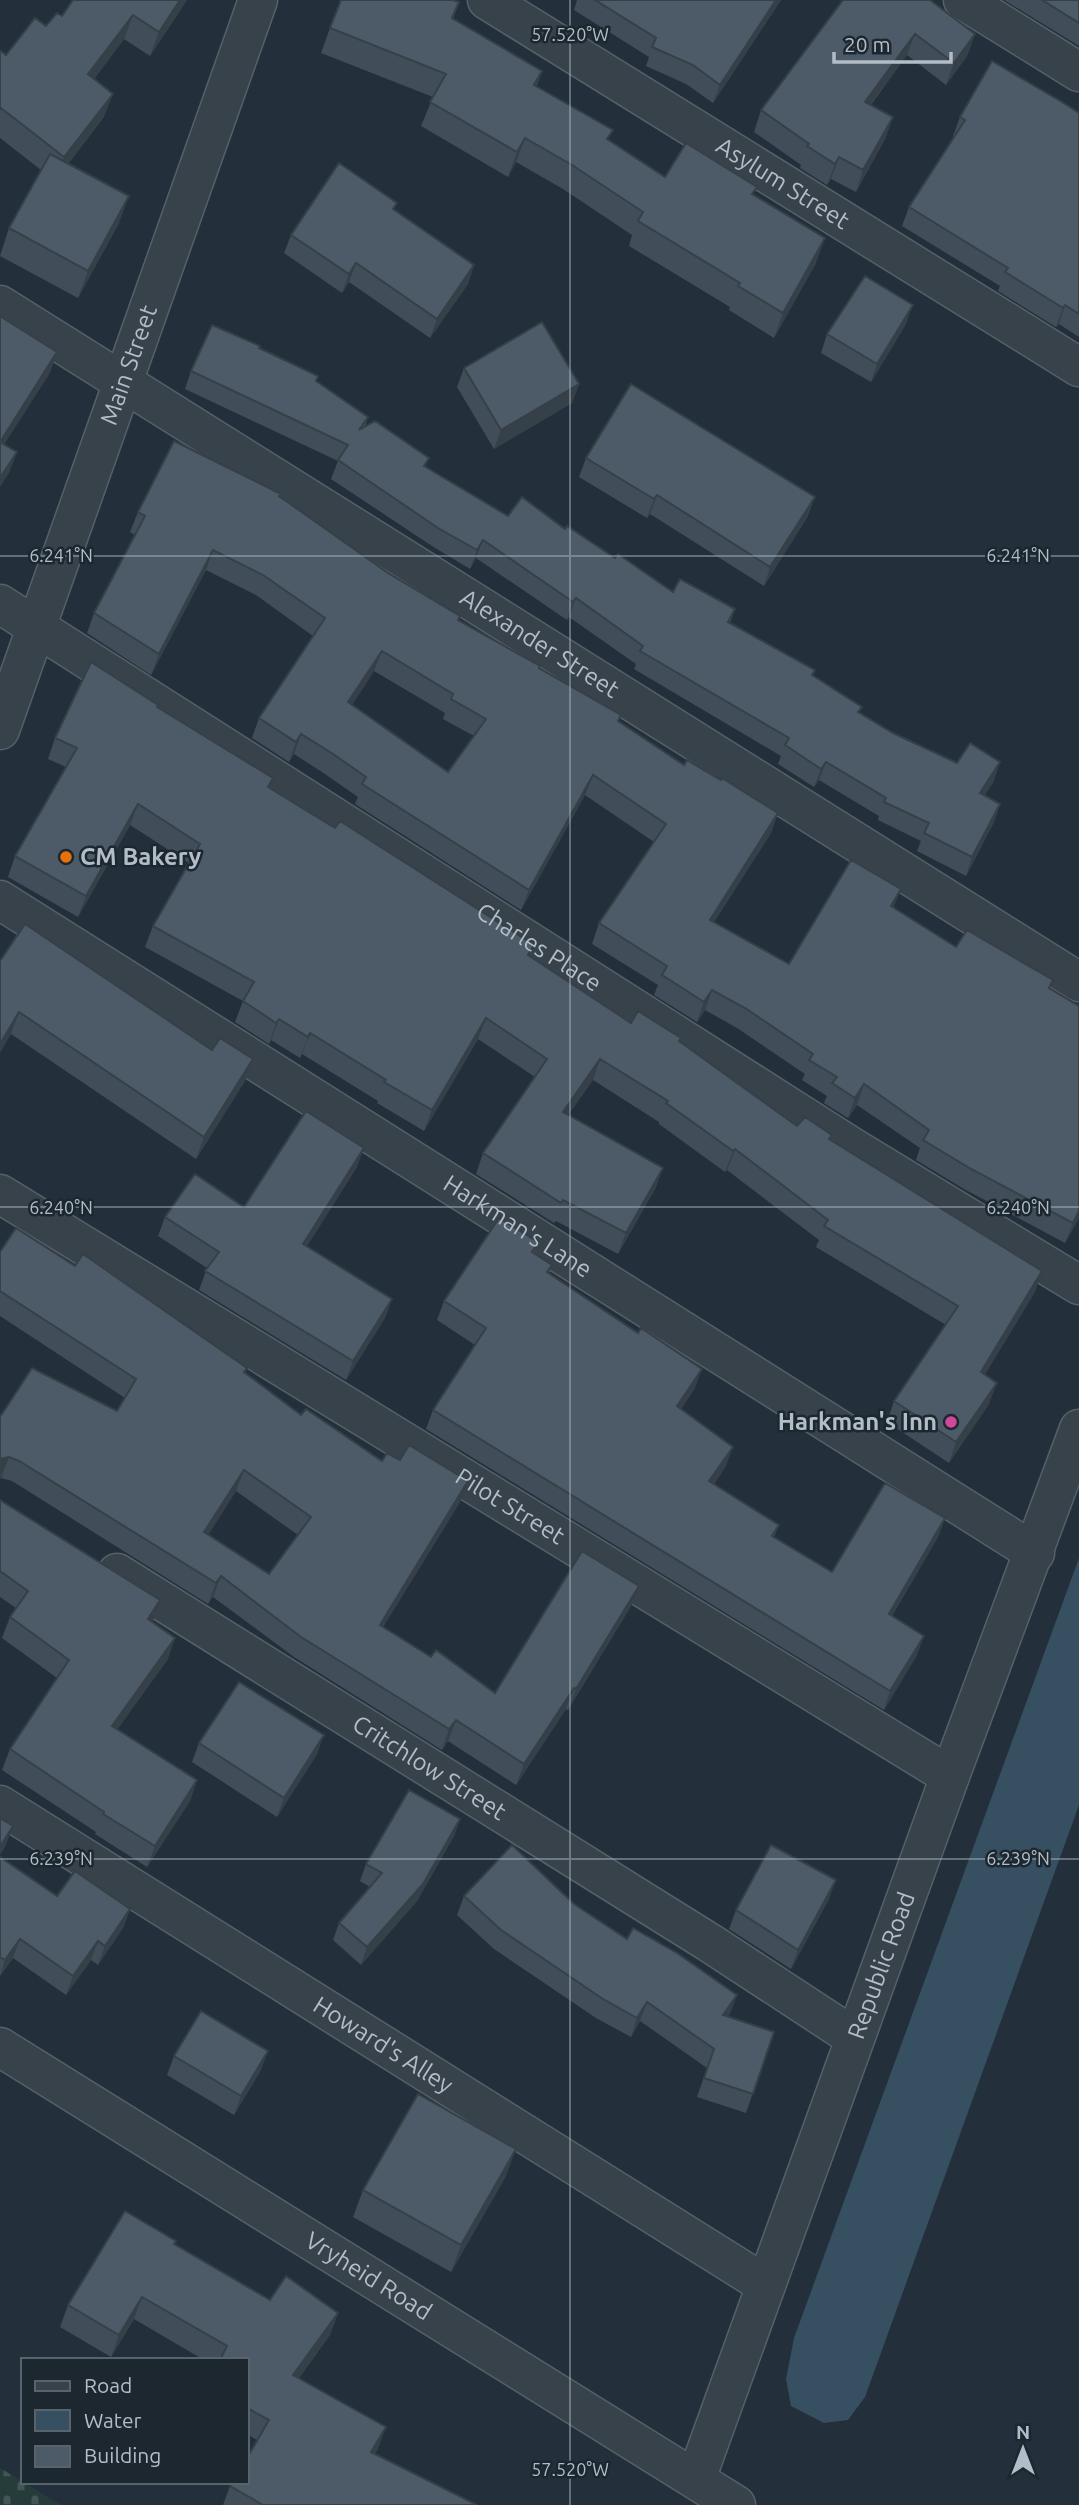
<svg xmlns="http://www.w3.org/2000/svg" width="1079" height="2505" font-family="Ubuntu,sans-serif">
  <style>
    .cemetery { fill: url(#cemetery-stones) }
    .water { fill: #364f61 }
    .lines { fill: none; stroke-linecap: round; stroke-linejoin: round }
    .minor-casing { stroke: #556069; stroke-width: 41 }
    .tertiary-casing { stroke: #556069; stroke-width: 41 }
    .minor { stroke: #37424b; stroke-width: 38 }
    .tertiary { stroke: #37424b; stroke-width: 38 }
    .wall { fill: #414e59; fill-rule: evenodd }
    .shaded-wall { fill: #354048 }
    .building { fill: #4c5b67; stroke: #354048; stroke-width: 2; fill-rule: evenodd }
    .ticks { fill: none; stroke: #b2bdc7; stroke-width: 2; stroke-opacity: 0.45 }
    .food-dot { fill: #e8710a; stroke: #1c2730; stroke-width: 2.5 }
    .hotel-dot { fill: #d1479c; stroke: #1c2730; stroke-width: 2.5 }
    .labels { text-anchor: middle; stroke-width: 5; stroke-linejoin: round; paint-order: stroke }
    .street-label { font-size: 24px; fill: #b2bdc7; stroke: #1c2730 }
    .poi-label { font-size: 24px; font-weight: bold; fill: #b2bdc7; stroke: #1c2730; text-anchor: start }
    .ticks-label { font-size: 18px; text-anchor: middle; fill: #b2bdc7; stroke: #1c2730; stroke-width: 5; stroke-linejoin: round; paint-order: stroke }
  </style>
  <defs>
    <pattern id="cemetery-stones" width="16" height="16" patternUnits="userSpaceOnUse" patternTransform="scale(1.75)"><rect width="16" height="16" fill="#253c3b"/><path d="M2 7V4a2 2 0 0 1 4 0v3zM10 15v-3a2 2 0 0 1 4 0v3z" fill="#425656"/></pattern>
  </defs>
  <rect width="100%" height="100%" fill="#23303b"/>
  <path class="cemetery" d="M 0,2468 L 61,2505 L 0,2505 Z"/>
  <path class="water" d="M 1079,1558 L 1079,1805 L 865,2397 L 848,2420 L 824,2423 L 791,2406 L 786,2379 L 794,2338 Z"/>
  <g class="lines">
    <defs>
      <g id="minor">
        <path id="s1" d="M 487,0 L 1079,367"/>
        <path d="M 963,0 L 1079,72"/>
        <path id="s2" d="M 0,604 L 852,1147 L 1079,1285"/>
        <path id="s3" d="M 0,900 L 1035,1553"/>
        <path id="s4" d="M 0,1194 L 950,1776"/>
        <path id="s5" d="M 117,1573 L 710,1943 L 855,2038"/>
        <path id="s6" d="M 0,1805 L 766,2285"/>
      </g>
      <g id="tertiary">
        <path id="s7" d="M 0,305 L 1079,982"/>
        <path id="s8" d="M 0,730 L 258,0"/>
        <path id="s9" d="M 0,2047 L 736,2505"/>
        <path id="s10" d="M 696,2479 L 950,1776 L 1079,1429"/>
      </g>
    </defs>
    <use href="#minor" class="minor-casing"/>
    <use href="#tertiary" class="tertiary-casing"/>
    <use href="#minor" class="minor"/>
    <use href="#tertiary" class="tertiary"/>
  </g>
  <path class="wall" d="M 187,0 L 150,56 L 124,39 L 94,79 L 104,117 L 68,164 L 119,223 L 78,298 L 0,256 L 9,228 L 41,170 L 0,138 L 0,52 L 6,55 L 62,16 Z
    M 577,0 L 781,0 L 713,103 L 686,84 L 646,66 L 649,57 L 574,10 Z
    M 843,0 L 975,34 L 967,56 L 946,85 L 907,55 L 871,105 L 893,117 L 885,139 L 856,192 L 831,179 L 827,185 L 800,168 L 801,165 L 754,132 L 761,110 Z
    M 1004,0 L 1079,0 L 1079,46 Z
    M 459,2 L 453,19 L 542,71 L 537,86 L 609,140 L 665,177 L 754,195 L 816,263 L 774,338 L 729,310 L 730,307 L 629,246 L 632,235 L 563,189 L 516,162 L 508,177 L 421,126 L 433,97 L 321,53 L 330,28 Z
    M 1079,113 L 1079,337 L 1059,324 L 1056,327 L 998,291 L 1000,286 L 902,226 L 909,207 L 954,137 L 953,136 L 960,117 Z
    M 395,211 L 474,265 L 468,284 L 430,338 L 349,282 L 342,293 L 284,253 L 291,235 Z
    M 906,324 L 871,382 L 821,353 L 827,334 Z
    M 259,348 L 316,381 L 368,417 L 365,427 L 426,467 L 508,516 L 565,529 L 673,592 L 735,609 L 730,623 L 862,707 L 859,713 L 893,733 L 994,781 L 984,795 L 1000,804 L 994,822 L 966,876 L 917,851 L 921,841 L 878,820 L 879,816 L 819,780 L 814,787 L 778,764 L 781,756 L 634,669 L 636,664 L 569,617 L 567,620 L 476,558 L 470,569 L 432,546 L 331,479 L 338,461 L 185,389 L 191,371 Z
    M 464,368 L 579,384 L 572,403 L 494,449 L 457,387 Z
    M 586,458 L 808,516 L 764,586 L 650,514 L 647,518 L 579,477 Z
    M 280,497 L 388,573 L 460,616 L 458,621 L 539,668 L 684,765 L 721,780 L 778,813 L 771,833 L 714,922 L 789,964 L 894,908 L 956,947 L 1050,988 L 1079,1218 L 1065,1243 L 964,1189 L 916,1160 L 920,1148 L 857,1105 L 848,1118 L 824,1103 L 827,1096 L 802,1080 L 805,1074 L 737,1028 L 705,1010 L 697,1022 L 654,995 L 658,985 L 592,944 L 599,923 L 654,842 L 585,795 L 521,910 L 355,804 L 358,797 L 325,774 L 294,754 L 289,762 L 252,738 L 259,718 L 313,636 L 256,595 L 206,570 L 151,675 L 87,633 L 94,613 L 135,535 L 130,532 L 138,512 ZM 374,671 L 445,713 L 443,719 L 474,736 L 448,772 L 352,705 Z
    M 157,707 L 270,788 L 530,956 L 631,1023 L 680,1041 L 797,1126 L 830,1140 L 1035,1292 L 985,1374 L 989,1404 L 949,1463 L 887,1422 L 894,1401 L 946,1325 L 816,1247 L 819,1240 L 727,1170 L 725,1172 L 659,1124 L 659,1122 L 593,1080 L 568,1115 L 663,1168 L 655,1189 L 618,1254 L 556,1221 L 554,1223 L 476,1174 L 483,1153 L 535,1077 L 478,1039 L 424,1131 L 377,1103 L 378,1101 L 302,1054 L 300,1058 L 271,1040 L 269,1044 L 235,1022 L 243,1001 L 145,947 L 153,926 L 189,863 L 130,825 L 78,917 L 8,877 L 15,856 L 66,767 L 48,759 L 55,738 Z
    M 0,961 L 212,1050 L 253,1059 L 245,1081 L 196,1159 L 11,1034 Z
    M 357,1167 L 307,1246 L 392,1299 L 385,1318 L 346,1380 L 199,1290 L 207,1268 L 158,1236 L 165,1217 L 244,1207 Z
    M 538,1242 L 534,1253 L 552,1265 L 549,1274 L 695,1388 L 681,1409 L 726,1466 L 714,1484 L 779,1525 L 774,1537 L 832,1572 L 945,1518 L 938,1537 L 892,1616 L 917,1655 L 884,1710 L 426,1429 L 433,1410 L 475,1345 L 437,1320 L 444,1301 Z
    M 0,1252 L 75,1266 L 247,1368 L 245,1373 L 301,1415 L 382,1461 L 460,1502 L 383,1627 L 431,1657 L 495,1693 L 631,1606 L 568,1710 L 566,1709 L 516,1785 L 448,1741 L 442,1750 L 294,1657 L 213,1597 L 208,1604 L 12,1481 L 1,1478 L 0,1417 L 117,1411 L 125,1398 L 0,1316 ZM 236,1491 L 298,1535 L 269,1574 L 208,1535 Z
    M 0,1500 L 152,1622 L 168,1659 L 117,1729 L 197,1780 L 190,1801 L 147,1867 L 95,1834 L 96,1832 L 2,1770 L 10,1749 L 57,1678 L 2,1638 L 10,1617 L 16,1608 L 0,1597 Z
    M 199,1743 L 317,1754 L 277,1817 L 192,1762 Z
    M 460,1819 L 454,1836 L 417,1901 L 361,1965 L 333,1940 L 339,1923 L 370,1887 L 360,1881 L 366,1864 Z
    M 0,1857 L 57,1896 L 130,1909 L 123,1928 L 98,1965 L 91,1960 L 66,1995 L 13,1958 L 0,1976 Z
    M 464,1896 L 574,1904 L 627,1939 L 737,1995 L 728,2017 L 774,2032 L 746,2113 L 697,2097 L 707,2068 L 640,2021 L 631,2037 L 596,2018 L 494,1949 L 457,1915 Z
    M 829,1899 L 791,1969 L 729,1929 L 736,1910 Z
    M 174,2056 L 261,2070 L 234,2115 L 167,2075 Z
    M 506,2176 L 451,2272 L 353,2217 L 363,2190 Z
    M 174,2244 L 270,2300 L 338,2313 L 330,2335 L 299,2378 L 386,2427 L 375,2454 L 477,2505 L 223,2505 L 230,2486 L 257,2440 L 247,2434 L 247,2360 L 204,2360 L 134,2319 L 111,2357 L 60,2327 L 68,2305 Z"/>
  <path class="shaded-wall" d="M 180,0 L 187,0 L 150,56 L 159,32 Z
    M 776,0 L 781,0 L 713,103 L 720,85 Z
    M 133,15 L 124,39 L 80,98 L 88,74 Z
    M 915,34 L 907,55 L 857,123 L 865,102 Z
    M 975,34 L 967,56 L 946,85 L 954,63 Z
    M 542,71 L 533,96 L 534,85 Z
    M 113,94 L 104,117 L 55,181 L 64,157 Z
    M 893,117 L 885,139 L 856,192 L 863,170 Z
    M 525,138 L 516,162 L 508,177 L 517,152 Z
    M 839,157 L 831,179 L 827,185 L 835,164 Z
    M 129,196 L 119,223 L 78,298 L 88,271 Z
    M 825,238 L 816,263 L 774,338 L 783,313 Z
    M 356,263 L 349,282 L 342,293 L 349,274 Z
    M 474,265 L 468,284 L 430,338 L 437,319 Z
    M 913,305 L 906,324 L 871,382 L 877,364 Z
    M 1065,305 L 1059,324 L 1056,327 L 1063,308 Z
    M 57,352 L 50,373 L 0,451 L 0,443 Z
    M 579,384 L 572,403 L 494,449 L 501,430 Z
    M 17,452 L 9,473 L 0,487 L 0,478 Z
    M 657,495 L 650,514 L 647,518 L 654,499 Z
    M 815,497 L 808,516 L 764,586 L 770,567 Z
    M 483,540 L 476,558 L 470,569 L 477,550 Z
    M 213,550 L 206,570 L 151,675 L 159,654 Z
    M 576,598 L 569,617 L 567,620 L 573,602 Z
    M 382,651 L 374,671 L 341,722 L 348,702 Z
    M 301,734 L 294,754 L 289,762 L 296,742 Z
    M 826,762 L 819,780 L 814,787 L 821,769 Z
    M 1000,762 L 994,781 L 974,812 L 980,793 Z
    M 593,775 L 585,795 L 521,910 L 529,890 Z
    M 138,804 L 130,825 L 78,917 L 86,896 Z
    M 1000,804 L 994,822 L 966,876 L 972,857 Z
    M 778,813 L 771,833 L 702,940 L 710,920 Z
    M 901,889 L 893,909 L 891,906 Z
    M 712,990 L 705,1010 L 697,1022 L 704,1002 Z
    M 19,1012 L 11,1034 L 0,1053 L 0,1044 Z
    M 486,1018 L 478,1039 L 424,1131 L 432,1110 Z
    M 279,1019 L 271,1040 L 269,1044 L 276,1023 Z
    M 310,1033 L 302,1054 L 300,1058 L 308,1037 Z
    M 253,1059 L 245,1081 L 196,1159 L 204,1137 Z
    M 600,1059 L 593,1080 L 555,1133 L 563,1112 Z
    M 864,1084 L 857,1105 L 848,1118 L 855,1098 Z
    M 364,1148 L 357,1167 L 296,1263 L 303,1244 Z
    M 735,1149 L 727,1170 L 725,1172 L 733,1151 Z
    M 663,1168 L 655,1189 L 618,1254 L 626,1233 Z
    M 1079,1211 L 1079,1218 L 1065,1243 L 1073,1223 Z
    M 1042,1271 L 1035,1292 L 973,1393 L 981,1372 Z
    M 392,1299 L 385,1318 L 346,1380 L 353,1361 Z
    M 702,1369 L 695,1388 L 670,1425 L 677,1406 Z
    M 997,1383 L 989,1404 L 949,1463 L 956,1442 Z
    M 733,1447 L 726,1466 L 702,1500 L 709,1481 Z
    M 9,1457 L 1,1478 L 0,1479 L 0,1459 Z
    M 244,1470 L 236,1491 L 197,1553 L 204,1532 Z
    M 468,1481 L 460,1502 L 372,1645 L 380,1625 Z
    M 945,1518 L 938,1537 L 882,1633 L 889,1614 Z
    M 221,1576 L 213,1597 L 208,1604 L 216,1583 Z
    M 639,1586 L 631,1606 L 568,1710 L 576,1689 Z
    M 160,1600 L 153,1621 L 141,1640 L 148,1619 Z
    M 924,1636 L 917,1655 L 884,1710 L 890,1691 Z
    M 175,1638 L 168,1659 L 105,1747 L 112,1726 Z
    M 574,1688 L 566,1709 L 516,1785 L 524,1764 Z
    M 456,1720 L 448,1741 L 442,1750 L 449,1729 Z
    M 324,1735 L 317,1754 L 277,1817 L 284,1798 Z
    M 197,1780 L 190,1801 L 147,1867 L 155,1846 Z
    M 460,1819 L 454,1836 L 417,1901 L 361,1965 L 367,1947 Z
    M 13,1826 L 6,1845 L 0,1855 L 0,1847 Z
    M 836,1880 L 829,1899 L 791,1969 L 798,1950 Z
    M 130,1909 L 123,1928 L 98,1965 L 105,1946 Z
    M 20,1939 L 13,1958 L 0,1976 L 5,1960 Z
    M 98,1941 L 91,1960 L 66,1995 L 73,1976 Z
    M 737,1995 L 730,2014 L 716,2034 L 723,2015 Z
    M 647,2002 L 640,2021 L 631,2037 L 637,2018 Z
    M 268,2051 L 261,2070 L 234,2115 L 241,2096 Z
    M 516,2149 L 506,2176 L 451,2272 L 461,2245 Z
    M 142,2297 L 134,2319 L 111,2357 L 119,2335 Z
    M 338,2313 L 330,2335 L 285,2397 L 293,2375 Z
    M 386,2427 L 378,2449 L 363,2474 L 371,2452 Z"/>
  <path class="building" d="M 73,0 L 180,0 L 159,32 L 133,15 L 88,74 L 113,94 L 64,157 L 1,108 L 0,110 L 0,52 L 1,51 L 6,55 L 35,18 L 46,26 L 57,13 L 62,16 Z
    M 341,0 L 453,0 L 459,2 L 452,18 L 542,71 L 534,85 L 613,130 L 607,139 L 665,177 L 686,143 L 757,187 L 752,194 L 825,238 L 783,313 L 738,286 L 740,283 L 638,221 L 643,212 L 572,165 L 525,138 L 517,152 L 430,102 L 446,74 L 330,28 Z
    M 595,0 L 776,0 L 720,85 L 693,65 L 652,47 L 656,38 Z
    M 843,0 L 930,0 L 975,34 L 954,63 L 915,34 L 865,102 L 893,117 L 863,170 L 839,157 L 835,164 L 807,146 L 809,144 L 761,110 Z
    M 1042,0 L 1079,0 L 1079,23 Z
    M 992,61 L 1062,102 L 1079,113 L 1079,314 L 1065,305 L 1063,308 L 1005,272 L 1008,268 L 909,207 L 965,120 L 960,117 Z
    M 50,154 L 129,196 L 88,271 L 9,228 Z
    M 339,163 L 397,203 L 393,209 L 474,265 L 437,319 L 356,263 L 349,274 L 291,235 Z
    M 865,276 L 913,305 L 877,364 L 827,334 Z
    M 0,316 L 57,352 L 0,442 L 17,452 L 0,478 Z
    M 542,322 L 579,384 L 501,430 L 464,368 Z
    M 212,325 L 260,346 L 259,348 L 318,376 L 316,381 L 368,417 L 359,430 L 375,421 L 429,458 L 424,466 L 508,516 L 522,497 L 565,529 L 567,526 L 615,558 L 618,554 L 673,592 L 680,579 L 735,609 L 728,622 L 815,670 L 812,675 L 862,707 L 858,712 L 893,733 L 957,763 L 970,743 L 1000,762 L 980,793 L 1000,804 L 972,857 L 924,833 L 929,823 L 884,802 L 886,798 L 826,762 L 821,769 L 785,745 L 789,738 L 640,651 L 643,646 L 576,598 L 573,602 L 483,540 L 477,550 L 438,528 L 338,460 L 348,445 L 191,371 Z
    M 631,384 L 815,497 L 770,567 L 657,495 L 654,499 L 586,458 Z
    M 174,441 L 281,494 L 279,496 L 388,573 L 460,616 L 458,620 L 540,666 L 539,668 L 621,715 L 618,721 L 684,765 L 687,760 L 721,780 L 722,778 L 778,813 L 710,920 L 789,964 L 851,860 L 901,889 L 891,906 L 956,947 L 967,930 L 1053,980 L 1049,988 L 1079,1006 L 1079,1211 L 1073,1223 L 971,1169 L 923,1140 L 929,1130 L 864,1084 L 855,1098 L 832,1083 L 837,1077 L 809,1060 L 813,1054 L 745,1008 L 712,990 L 704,1002 L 662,975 L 667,966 L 599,923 L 666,824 L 593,775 L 529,890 L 362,784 L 366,777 L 333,754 L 301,734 L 296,742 L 259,718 L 325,618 L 263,575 L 213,550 L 159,654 L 94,613 L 145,516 L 138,512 ZM 382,651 L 453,694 L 451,699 L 486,719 L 448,772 L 348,702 Z
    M 91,662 L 158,705 L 157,707 L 273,778 L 268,787 L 335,828 L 340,821 L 534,945 L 528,955 L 631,1023 L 638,1011 L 681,1038 L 679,1041 L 797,1126 L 805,1117 L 832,1135 L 829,1139 L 1042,1271 L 981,1372 L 997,1383 L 956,1442 L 894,1401 L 958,1306 L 824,1226 L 828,1220 L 735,1149 L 733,1151 L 666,1103 L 668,1101 L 600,1059 L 563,1112 L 663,1168 L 626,1233 L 563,1200 L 561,1203 L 483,1153 L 547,1059 L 486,1018 L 432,1110 L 384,1082 L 386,1080 L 310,1033 L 308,1037 L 279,1019 L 276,1023 L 243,1001 L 254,982 L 153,926 L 200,844 L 138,804 L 86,896 L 15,856 L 77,748 L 55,738 Z
    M 25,924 L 212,1050 L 220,1038 L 253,1059 L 204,1137 L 19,1012 L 0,1044 L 0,961 Z
    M 306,1111 L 364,1148 L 303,1244 L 392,1299 L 353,1361 L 205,1271 L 219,1252 L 165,1217 L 195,1174 L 244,1207 Z
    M 499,1218 L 538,1242 L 532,1252 L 552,1265 L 547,1272 L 638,1333 L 641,1328 L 702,1369 L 677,1406 L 733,1447 L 709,1481 L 779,1525 L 772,1536 L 832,1572 L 885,1483 L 945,1518 L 889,1614 L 924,1636 L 890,1691 L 433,1410 L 486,1328 L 444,1301 Z
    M 16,1228 L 75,1266 L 83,1254 L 247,1368 L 244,1372 L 301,1415 L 306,1409 L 382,1461 L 387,1453 L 400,1460 L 409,1445 L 468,1481 L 380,1625 L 431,1657 L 436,1650 L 495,1693 L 582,1551 L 639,1586 L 576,1689 L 574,1688 L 524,1764 L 456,1720 L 449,1729 L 301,1637 L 221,1576 L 216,1583 L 19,1461 L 9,1457 L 0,1459 L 0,1417 L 32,1368 L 117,1411 L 136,1379 L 0,1291 L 0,1252 ZM 244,1470 L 311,1517 L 269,1574 L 204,1532 Z
    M 0,1500 L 160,1600 L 148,1619 L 175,1638 L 112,1726 L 197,1780 L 155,1846 L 103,1814 L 104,1812 L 10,1749 L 69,1660 L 10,1617 L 28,1591 L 0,1571 Z
    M 239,1682 L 324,1735 L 284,1798 L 199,1743 Z
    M 409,1790 L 460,1819 L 423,1884 L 367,1947 L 339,1923 L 382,1873 L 366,1864 Z
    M 0,1818 L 13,1826 L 0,1847 Z
    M 512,1845 L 574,1904 L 627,1939 L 633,1928 L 677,1953 L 737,1995 L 723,2015 L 774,2032 L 753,2094 L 704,2078 L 714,2049 L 647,2002 L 637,2018 L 603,1999 L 501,1930 L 464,1896 Z
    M 771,1845 L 836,1880 L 798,1950 L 736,1910 Z
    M 0,1857 L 57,1896 L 75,1871 L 130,1909 L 105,1946 L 98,1941 L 73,1976 L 20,1939 L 5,1960 L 0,1957 Z
    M 201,2011 L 268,2051 L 241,2096 L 174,2056 Z
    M 418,2094 L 516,2149 L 461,2245 L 363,2190 Z
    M 125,2211 L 176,2241 L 174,2244 L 270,2300 L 286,2276 L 338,2313 L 293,2375 L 386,2427 L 371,2452 L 477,2505 L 263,2505 L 230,2486 L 233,2482 L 247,2482 L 247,2458 L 269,2420 L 247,2408 L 247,2360 L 220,2360 L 227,2346 L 142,2297 L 119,2335 L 68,2305 Z"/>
  <path class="ticks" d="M 570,0 L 570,2505M 0,556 L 1079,556M 0,1207 L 1079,1207M 0,1859 L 1079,1859"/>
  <circle class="food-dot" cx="66" cy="857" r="7"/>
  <circle class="hotel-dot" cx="951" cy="1422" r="7"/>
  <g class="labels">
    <g class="street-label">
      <text dy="8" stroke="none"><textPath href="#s1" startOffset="348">Asylum Street</textPath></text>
      <text dy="8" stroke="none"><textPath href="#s8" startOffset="387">Main Street</textPath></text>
      <text dy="8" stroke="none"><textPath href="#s7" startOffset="637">Alexander Street</textPath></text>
      <text dy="8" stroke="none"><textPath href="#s2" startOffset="639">Charles Place</textPath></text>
      <text dy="8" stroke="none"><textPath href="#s3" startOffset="612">Harkman's Lane</textPath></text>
      <text dy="8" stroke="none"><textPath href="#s4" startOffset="598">Pilot Street</textPath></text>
      <text dy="8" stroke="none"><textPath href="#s5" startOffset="368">Critchlow Street</textPath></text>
      <text dy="8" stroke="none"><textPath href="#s10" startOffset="546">Republic Road</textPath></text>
      <text dy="8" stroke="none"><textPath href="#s6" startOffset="452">Howard's Alley</textPath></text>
      <text dy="8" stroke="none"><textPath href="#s9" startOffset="434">Vryheid Road</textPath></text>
    </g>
    <g class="poi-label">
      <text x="80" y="865">CM Bakery</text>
      <text x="937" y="1430" text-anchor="end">Harkman's Inn</text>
    </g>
  </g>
  <g class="ticks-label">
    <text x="570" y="41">57.520°W</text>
    <text x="61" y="562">6.241°N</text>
    <text x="1018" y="562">6.241°N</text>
    <text x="61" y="1214">6.240°N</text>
    <text x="1018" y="1214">6.240°N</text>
    <text x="61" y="1865">6.239°N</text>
    <text x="1018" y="1865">6.239°N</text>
    <text x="570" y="2476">57.520°W</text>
  </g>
  <rect x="21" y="2358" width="228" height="126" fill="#1c2730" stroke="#58636c" stroke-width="2"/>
  <rect x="35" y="2381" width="35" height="10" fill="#37424b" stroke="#58636c" stroke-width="2"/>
  <text x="84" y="2393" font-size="21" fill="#b2bdc7">Road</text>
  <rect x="35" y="2410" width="35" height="21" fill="#364f61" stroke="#58636c" stroke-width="2"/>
  <text x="84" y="2428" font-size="21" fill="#b2bdc7">Water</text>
  <rect x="35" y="2446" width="35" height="21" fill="#4c5b67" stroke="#58636c" stroke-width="2"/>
  <text x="84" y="2463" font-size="21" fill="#b2bdc7">Building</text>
  <g transform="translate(1023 2449)" stroke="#1c2730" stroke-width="5" paint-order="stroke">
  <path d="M0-5L12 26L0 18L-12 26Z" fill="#b2bdc7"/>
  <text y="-10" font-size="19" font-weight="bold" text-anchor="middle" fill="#b2bdc7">N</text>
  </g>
  <path d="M834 52v10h117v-10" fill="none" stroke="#b2bdc7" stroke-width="3.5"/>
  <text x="844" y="52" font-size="21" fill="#b2bdc7" stroke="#1c2730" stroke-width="5" paint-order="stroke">20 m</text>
</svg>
